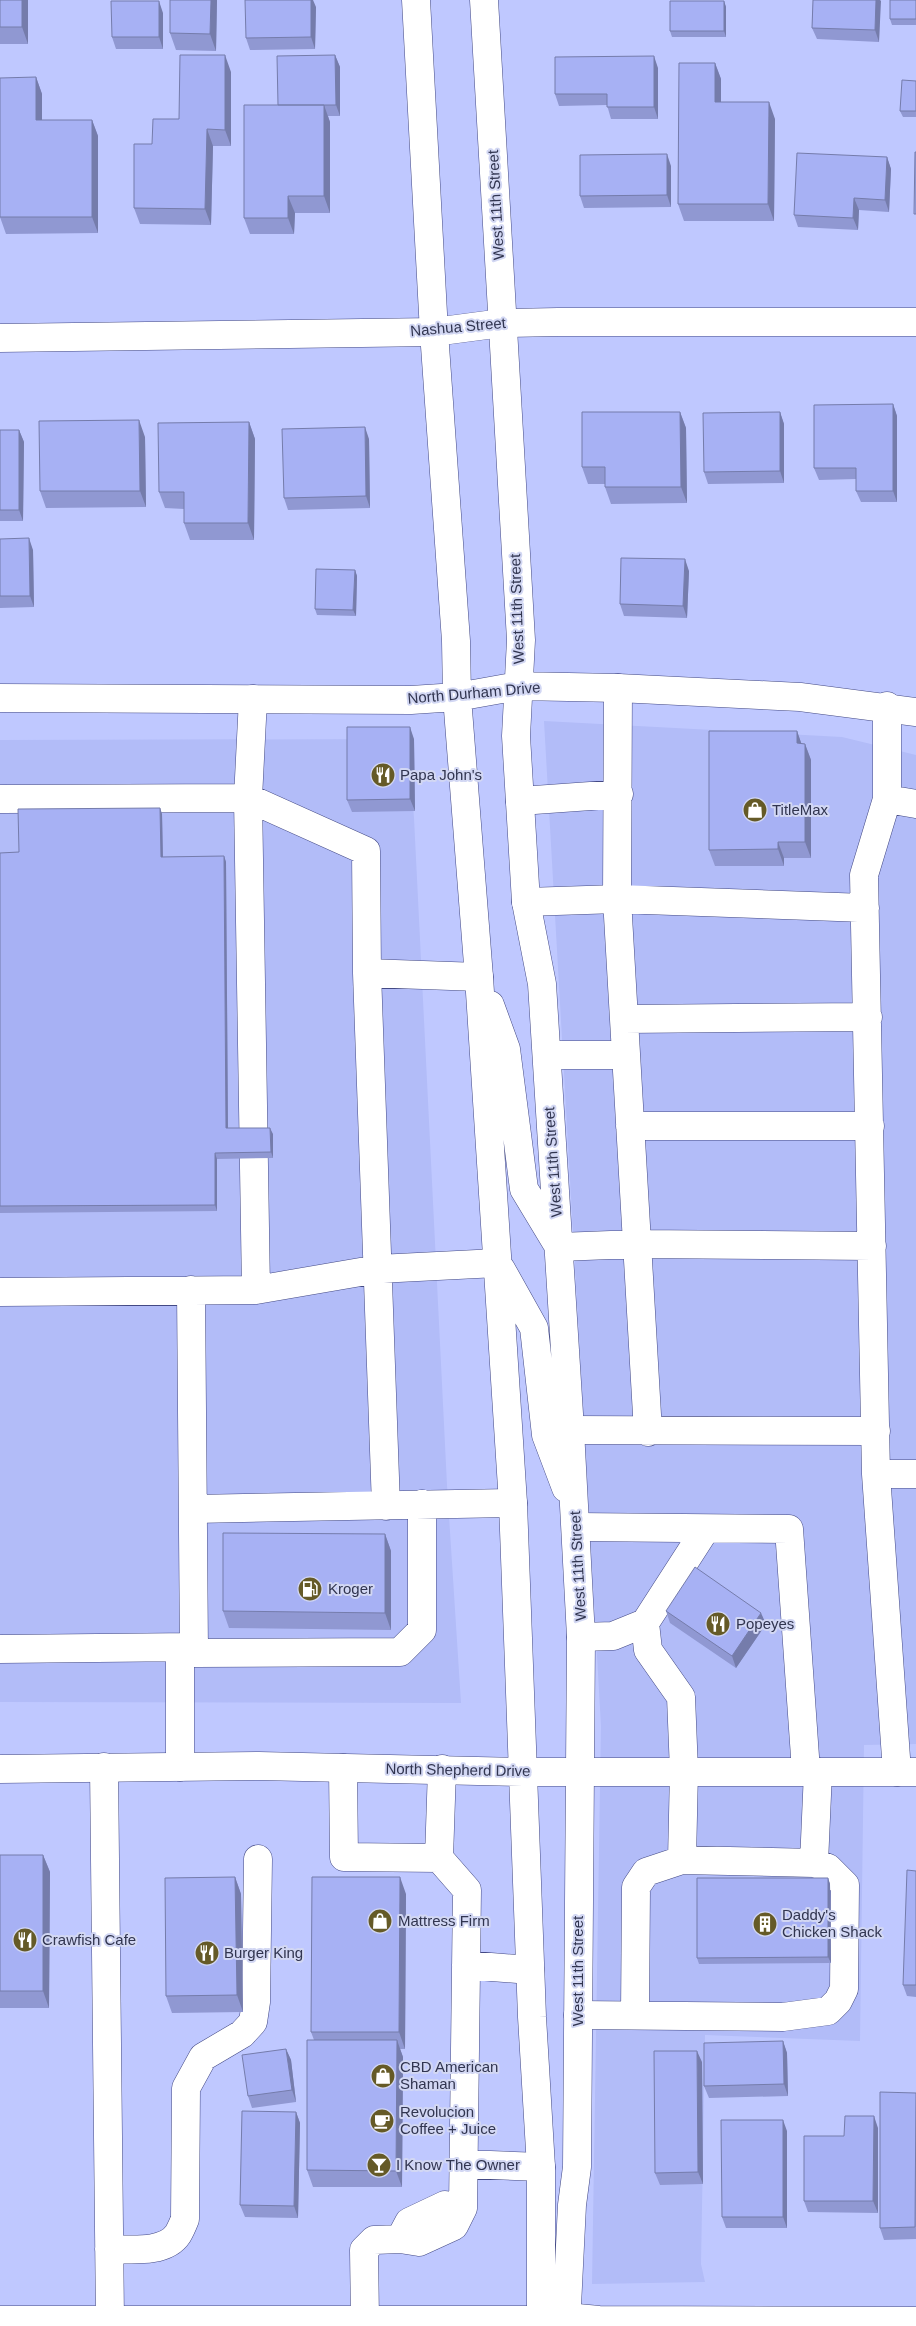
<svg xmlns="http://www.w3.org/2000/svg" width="916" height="2326" font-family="Helvetica,sans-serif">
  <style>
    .built { fill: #b2bcf8 }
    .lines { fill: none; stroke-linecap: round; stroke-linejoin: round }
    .minor-casing { stroke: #434984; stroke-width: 29 }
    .major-casing { stroke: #434984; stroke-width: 29 }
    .minor { stroke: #fff; stroke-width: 28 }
    .major { stroke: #fff; stroke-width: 28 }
    .wall { fill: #9098d2 }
    .shaded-wall { fill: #757cab }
    .building { fill: #a7b1f4; stroke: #757cab }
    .labels { text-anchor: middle; stroke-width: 4; stroke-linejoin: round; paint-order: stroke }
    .street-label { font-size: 15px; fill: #313550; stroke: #d2d7f3 }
    .poi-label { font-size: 15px; fill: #313550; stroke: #d2d7f3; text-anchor: start }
  </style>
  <rect width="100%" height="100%" fill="#bfc8ff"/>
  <path class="built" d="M 544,721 L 842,737 L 916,755 L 916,1744 L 864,1745 L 860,2041 L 705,2035 L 701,2264 L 705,2282 L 592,2284 L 601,1726 Z
    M 408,739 L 414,818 L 447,1485 L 461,1703 L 0,1702 L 0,740 Z"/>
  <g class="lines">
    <defs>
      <path id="minor" d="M 0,338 L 434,332 L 502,323 L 558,322 L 916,322
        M 618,688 L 617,899 L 648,1432
        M 253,699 L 248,798 L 256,1290
        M 887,706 L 887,799 L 864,875 L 876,1474 L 897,1772
        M 0,799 L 248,798 L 366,851 L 367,973 L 386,1506
        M 887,799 L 916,804
        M 520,801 L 619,794
        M 526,902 L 617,899 L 865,908
        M 367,973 L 479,977
        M 624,1019 L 868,1017
        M 547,1055 L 626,1055
        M 630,1126 L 870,1126
        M 559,1247 L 637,1244 L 872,1246
        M 191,1290 L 194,1653 L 400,1652 L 422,1630 L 422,1504
        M 0,1292 L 256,1290 L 378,1269 L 497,1263
        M 570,1430 L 876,1431
        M 876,1474 L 916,1474
        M 194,1509 L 513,1503
        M 576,1527 L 789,1529 L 806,1771
        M 645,1623 L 648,1650 L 681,1697 L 684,1771 L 682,1860
        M 581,1637 L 613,1636 L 645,1623 L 705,1530
        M 0,1649 L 194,1647
        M 104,1767 L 110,2321
        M 180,1767 L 180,1648
        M 343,1768 L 344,1857 L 439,1858
        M 814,1863 L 818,1772
        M 466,1965 L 530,1970
        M 578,2015 L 783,2017 L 828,2011 L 838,2001 L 844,1989 L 845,1885 L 828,1868 L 814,1863 L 682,1860 L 646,1872 L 636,1887 L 635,2014
        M 464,2164 L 541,2167
        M 400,2239 L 409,2222 L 445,2205 L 463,2208
        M 109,2249 C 129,2249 165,2254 178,2234 C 181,2229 183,2224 185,2219 L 186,2088 L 203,2057 L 242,2034 L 253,2022 L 256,2002 L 258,1859
        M 566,2317 L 599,2320 L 916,2321
        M 0,2320 L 541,2320
        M 365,2320 L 364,2250 L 374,2240 L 400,2239 L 419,2242 L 454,2226 L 463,2208 L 467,1890 L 439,1858 L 442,1769"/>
      <path id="major" d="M 416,0 L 434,332 L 456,641 L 457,697 L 479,977 L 513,1503 L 532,2017 L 541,2167 L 541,2326
        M 484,0 L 521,640 L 516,736 L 526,902 L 542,984 L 570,1430 L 581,1637 L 577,2167 L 572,2205 L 566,2326
        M 0,698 L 411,700 L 457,697 L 518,686 L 618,688 L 800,697 L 916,712
        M 490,1005 L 506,1049 L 524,1189 L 556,1242
        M 501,1269 L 534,1328 L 546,1435 L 566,1488
        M 0,1769 L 259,1766 L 523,1772 L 916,1772"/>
    </defs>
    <use href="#minor" class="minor-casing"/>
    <use href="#major" class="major-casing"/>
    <use href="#minor" class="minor"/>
    <use href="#major" class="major"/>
  </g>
  <path class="wall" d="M 0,0 L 28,0 L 28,44 L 0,44 Z
    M 217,0 L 216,51 L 176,50 L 170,33 Z
    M 813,0 L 880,0 L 879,42 L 817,39 L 812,28 Z
    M 916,0 L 916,25 L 892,25 L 890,19 Z
    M 724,1 L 726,7 L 726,37 L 672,37 L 670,31 Z
    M 316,7 L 315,49 L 250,50 L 246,38 Z
    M 163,13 L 163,49 L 116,49 L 112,37 Z
    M 335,55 L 340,67 L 340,116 L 328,116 L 330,122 L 330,213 L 295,213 L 294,234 L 250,234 L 244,218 L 278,105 Z
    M 715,63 L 721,79 L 721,102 L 775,119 L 774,221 L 684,221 L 678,204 Z
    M 658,68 L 658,119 L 611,119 L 607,105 L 559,106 L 555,94 Z
    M 231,72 L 231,146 L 213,146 L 211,225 L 140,224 L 134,208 L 152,144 Z
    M 36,77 L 42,94 L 42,120 L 92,120 L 98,136 L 98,233 L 6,234 L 0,217 Z
    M 916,81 L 916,117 L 903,117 L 900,111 Z
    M 887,157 L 891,169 L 889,212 L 859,210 L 858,230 L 798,227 L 794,215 Z
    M 671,166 L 671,207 L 584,208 L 580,196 Z
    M 893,404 L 897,416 L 897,502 L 861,502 L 856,491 L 856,479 L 819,480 L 814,468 Z
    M 680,412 L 686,428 L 687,503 L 611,504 L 605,487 L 605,484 L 588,484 L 582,467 Z
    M 780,412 L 784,424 L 784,483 L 708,484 L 704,472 Z
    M 249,422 L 255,439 L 254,540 L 190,540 L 184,523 L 184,509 L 165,508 L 159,492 Z
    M 0,430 L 19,430 L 24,442 L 23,521 L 0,521 Z
    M 145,437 L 146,507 L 46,508 L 40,491 Z
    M 369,439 L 370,508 L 288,510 L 284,498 Z
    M 0,539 L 33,550 L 34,607 L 0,608 Z
    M 355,570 L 357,576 L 356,616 L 317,615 L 315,609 Z
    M 689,571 L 687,618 L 624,616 L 620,604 Z
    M 797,731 L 801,743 L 805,744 L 811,760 L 811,858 L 784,858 L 784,866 L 715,866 L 709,850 Z
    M 414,739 L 415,811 L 352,812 L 347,800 Z
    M 160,808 L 162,814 L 163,857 L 224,856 L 226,862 L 228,1128 L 273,1134 L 273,1158 L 217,1159 L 217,1211 L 0,1213 L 0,853 L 19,852 Z
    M 385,1534 L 391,1551 L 391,1630 L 229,1628 L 223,1611 Z
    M 666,1611 L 766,1624 L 736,1668 L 670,1623 Z
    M 0,1855 L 43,1855 L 50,1872 L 49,2008 L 0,2008 Z
    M 916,1871 L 916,1997 L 907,1996 L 903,1985 Z
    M 235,1877 L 241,1894 L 243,2012 L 172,2013 L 166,1996 Z
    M 828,1878 L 830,1884 L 831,1963 L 699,1964 L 697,1958 Z
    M 406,1894 L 405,2049 L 400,2049 L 403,2057 L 402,2187 L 313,2187 L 307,2170 L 314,2040 L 311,2032 Z
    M 783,2041 L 787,2053 L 788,2096 L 709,2098 L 704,2086 Z
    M 286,2049 L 291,2060 L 296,2102 L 252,2108 L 248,2096 Z
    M 702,2062 L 703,2184 L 660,2185 L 655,2173 Z
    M 916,2093 L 916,2239 L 884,2240 L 880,2228 Z
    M 296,2112 L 300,2123 L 298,2218 L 245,2217 L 240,2205 Z
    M 878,2128 L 878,2213 L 808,2212 L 804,2201 L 844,2136 Z
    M 787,2131 L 787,2228 L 726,2228 L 722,2217 Z"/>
  <path class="shaded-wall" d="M 22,0 L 28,0 L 28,44 L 22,27 Z
    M 211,0 L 217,0 L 216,51 L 210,34 Z
    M 311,0 L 313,0 L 316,7 L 315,49 L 311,37 Z
    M 876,0 L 880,0 L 881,1 L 879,42 L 875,30 Z
    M 159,1 L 163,13 L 163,49 L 159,37 Z
    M 724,1 L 726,7 L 726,37 L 724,31 Z
    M 225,55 L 231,72 L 231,146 L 225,130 Z
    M 335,55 L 340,67 L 340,116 L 336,105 Z
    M 654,56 L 658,68 L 658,119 L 654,107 Z
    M 715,63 L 721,79 L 721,119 L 715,102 Z
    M 36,77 L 42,94 L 42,136 L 36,120 Z
    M 769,102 L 775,119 L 774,221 L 768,204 Z
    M 324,105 L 330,122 L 330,213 L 324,196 Z
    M 92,120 L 98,136 L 98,233 L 92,217 Z
    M 207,129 L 213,146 L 211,225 L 205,209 Z
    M 667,154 L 671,166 L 671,207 L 667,195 Z
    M 887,157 L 891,169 L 889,212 L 885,200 Z
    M 288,196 L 295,213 L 294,234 L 288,218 Z
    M 854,198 L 859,210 L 858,230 L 853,218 Z
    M 893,404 L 897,416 L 897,502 L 893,491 Z
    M 680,412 L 686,428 L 687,503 L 681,487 Z
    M 780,412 L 784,424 L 784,483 L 780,471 Z
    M 139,420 L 145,437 L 146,507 L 140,491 Z
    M 249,422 L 255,439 L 254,540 L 248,523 Z
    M 365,427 L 369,439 L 370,508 L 366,496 Z
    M 19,430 L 24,442 L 23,521 L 19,510 Z
    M 29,538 L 33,550 L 34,607 L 30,596 Z
    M 685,559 L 689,571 L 687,618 L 683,606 Z
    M 355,570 L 357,576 L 356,616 L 353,610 Z
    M 410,727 L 414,739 L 415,811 L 410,799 Z
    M 797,731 L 803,748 L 797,743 Z
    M 805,744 L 811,760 L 811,858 L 805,842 Z
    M 160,808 L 162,814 L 163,863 L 161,857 Z
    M 778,842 L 784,858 L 784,866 L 778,849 Z
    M 224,856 L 226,862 L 228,1134 L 226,1128 Z
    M 270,1128 L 273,1134 L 273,1158 L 271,1152 Z
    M 215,1153 L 217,1159 L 217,1211 L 215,1205 Z
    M 385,1534 L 391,1551 L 391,1630 L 385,1613 Z
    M 761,1613 L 766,1624 L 736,1668 L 732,1656 Z
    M 43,1855 L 50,1872 L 49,2008 L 43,1991 Z
    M 235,1877 L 241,1894 L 243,2012 L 237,1995 Z
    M 400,1877 L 406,1894 L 405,2049 L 399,2032 Z
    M 828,1878 L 830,1884 L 831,1963 L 828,1957 Z
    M 397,2040 L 403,2057 L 402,2187 L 396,2171 Z
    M 783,2041 L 787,2053 L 788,2096 L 784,2084 Z
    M 286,2049 L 291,2060 L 296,2102 L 292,2090 Z
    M 697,2051 L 702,2062 L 703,2184 L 698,2172 Z
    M 296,2112 L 300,2123 L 298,2218 L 294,2206 Z
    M 874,2116 L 878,2128 L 878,2213 L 873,2201 Z
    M 783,2120 L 787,2131 L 787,2228 L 783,2217 Z"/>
  <path class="building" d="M 0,0 L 22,0 L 22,27 L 0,27 Z
    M 170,0 L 211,0 L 210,34 L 170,33 Z
    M 245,0 L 311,0 L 311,37 L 246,38 Z
    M 813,0 L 876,0 L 875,30 L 812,28 Z
    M 890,0 L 916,0 L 916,19 L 890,19 Z
    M 111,1 L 159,1 L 159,37 L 112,37 Z
    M 670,1 L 724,1 L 724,31 L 670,31 Z
    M 180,55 L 225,55 L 225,130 L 207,129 L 205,209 L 134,208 L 134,144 L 152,144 L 153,119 L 179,119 Z
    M 335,55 L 336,105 L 278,105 L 277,56 Z
    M 654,56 L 654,107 L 607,107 L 607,94 L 555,94 L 555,57 Z
    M 679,63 L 715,63 L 715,102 L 769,102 L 768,204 L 678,204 Z
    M 36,77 L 36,120 L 92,120 L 92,217 L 0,217 L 0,78 Z
    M 902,80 L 916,81 L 916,111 L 900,111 Z
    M 244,105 L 324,105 L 324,196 L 288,196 L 288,218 L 244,218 Z
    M 915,152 L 916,152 L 916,214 L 914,214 Z
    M 797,153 L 887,157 L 885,200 L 854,198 L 853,218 L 794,215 Z
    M 667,154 L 667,195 L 580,196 L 580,155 Z
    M 893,404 L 893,491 L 856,491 L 856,468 L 814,468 L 814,405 Z
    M 582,412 L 680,412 L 681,487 L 605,487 L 605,467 L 582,467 Z
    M 780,412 L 780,471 L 704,472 L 703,413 Z
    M 139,420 L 140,491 L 40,491 L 39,421 Z
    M 249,422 L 248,523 L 184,523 L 184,492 L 159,492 L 158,423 Z
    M 365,427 L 366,496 L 284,498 L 282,429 Z
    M 0,430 L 19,430 L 19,510 L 0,510 Z
    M 29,538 L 30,596 L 0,596 L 0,539 Z
    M 621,558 L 685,559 L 683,606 L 620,604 Z
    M 316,569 L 355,570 L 353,610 L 315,609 Z
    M 347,727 L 410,727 L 410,799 L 347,800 Z
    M 709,731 L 797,731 L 797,743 L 805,744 L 805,842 L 778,842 L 778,849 L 709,850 Z
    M 160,808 L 161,857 L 224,856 L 226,1128 L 270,1128 L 271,1152 L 215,1153 L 215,1205 L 0,1206 L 0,853 L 19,852 L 18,809 Z
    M 223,1533 L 385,1534 L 385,1613 L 223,1611 Z
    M 695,1567 L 761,1613 L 732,1656 L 666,1611 Z
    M 0,1855 L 43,1855 L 43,1991 L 0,1991 Z
    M 907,1870 L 916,1871 L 916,1985 L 903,1985 Z
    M 235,1877 L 237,1995 L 166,1996 L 165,1878 Z
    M 312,1877 L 400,1877 L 399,2032 L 311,2032 Z
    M 697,1878 L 828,1878 L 828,1957 L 697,1958 Z
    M 307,2040 L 397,2040 L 396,2171 L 307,2170 Z
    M 783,2041 L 784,2084 L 704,2086 L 704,2043 Z
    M 286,2049 L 292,2090 L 248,2096 L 242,2055 Z
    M 654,2051 L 697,2051 L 698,2172 L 655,2173 Z
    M 880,2092 L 916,2093 L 915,2227 L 880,2228 Z
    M 242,2111 L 296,2112 L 294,2206 L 240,2205 Z
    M 845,2116 L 874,2116 L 873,2201 L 804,2201 L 804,2136 L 844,2136 Z
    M 721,2120 L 783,2120 L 783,2217 L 722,2217 Z"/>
  <defs>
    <symbol id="restaurant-disc" viewBox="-11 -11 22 22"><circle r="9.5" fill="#655a27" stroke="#d2d7f3"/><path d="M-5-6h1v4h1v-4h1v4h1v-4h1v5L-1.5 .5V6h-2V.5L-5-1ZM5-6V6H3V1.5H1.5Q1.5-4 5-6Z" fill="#fff"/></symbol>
    <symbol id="shop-disc" viewBox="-11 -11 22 22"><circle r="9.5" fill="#655a27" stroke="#d2d7f3"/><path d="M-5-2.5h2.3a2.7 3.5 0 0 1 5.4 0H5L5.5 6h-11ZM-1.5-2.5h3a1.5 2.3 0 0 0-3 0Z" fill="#fff"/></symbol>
    <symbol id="fuel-disc" viewBox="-11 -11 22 22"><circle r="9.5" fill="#655a27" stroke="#d2d7f3"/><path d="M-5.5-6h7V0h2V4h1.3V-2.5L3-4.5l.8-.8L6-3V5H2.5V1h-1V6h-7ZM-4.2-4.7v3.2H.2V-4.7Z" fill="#fff"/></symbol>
    <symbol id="building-disc" viewBox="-11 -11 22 22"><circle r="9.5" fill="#655a27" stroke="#d2d7f3"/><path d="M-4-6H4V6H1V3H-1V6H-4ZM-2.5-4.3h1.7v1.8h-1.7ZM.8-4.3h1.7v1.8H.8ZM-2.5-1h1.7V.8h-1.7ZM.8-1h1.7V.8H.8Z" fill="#fff"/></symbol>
    <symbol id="cafe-disc" viewBox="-11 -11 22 22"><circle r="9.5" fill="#655a27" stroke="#d2d7f3"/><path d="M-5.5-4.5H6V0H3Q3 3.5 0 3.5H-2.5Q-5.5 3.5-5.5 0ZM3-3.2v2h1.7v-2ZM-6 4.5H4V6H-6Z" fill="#fff"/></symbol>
    <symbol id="bar-disc" viewBox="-11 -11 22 22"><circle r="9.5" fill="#655a27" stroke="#d2d7f3"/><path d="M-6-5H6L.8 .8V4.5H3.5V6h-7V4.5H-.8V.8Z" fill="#fff"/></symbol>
  </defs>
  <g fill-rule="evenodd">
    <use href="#restaurant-disc" x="369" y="761" width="28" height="28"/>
    <use href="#shop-disc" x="741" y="796" width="28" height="28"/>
    <use href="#fuel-disc" x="296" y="1575" width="28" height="28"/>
    <use href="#restaurant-disc" x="704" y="1610" width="28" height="28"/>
    <use href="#shop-disc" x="366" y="1907" width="28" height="28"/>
    <use href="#building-disc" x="751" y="1910" width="28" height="28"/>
    <use href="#restaurant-disc" x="11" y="1926" width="28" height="28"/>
    <use href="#restaurant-disc" x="193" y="1939" width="28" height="28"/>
    <use href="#shop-disc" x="369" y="2062" width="28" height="28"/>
    <use href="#cafe-disc" x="368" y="2107" width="28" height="28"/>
    <use href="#bar-disc" x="365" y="2151" width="28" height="28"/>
  </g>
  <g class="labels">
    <g class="street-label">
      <text transform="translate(496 205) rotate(-93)" y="5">West 11th Street</text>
      <text transform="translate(458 327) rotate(-5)" y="5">Nashua Street</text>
      <text transform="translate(517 609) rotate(-92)" y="5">West 11th Street</text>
      <text transform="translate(474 693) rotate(-5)" y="5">North Durham Drive</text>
      <text transform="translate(553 1162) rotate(-94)" y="5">West 11th Street</text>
      <text transform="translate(578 1566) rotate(-93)" y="5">West 11th Street</text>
      <text transform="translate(458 1770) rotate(1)" y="5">North Shepherd Drive</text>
      <text transform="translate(578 1971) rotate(-90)" y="5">West 11th Street</text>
    </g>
    <g class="poi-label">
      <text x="400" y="780">Papa John's</text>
      <text x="772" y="815">TitleMax</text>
      <text x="328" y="1594">Kroger</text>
      <text x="736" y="1629">Popeyes</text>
      <text x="782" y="1920">Daddy's<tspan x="782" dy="17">Chicken Shack</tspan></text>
      <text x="398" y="1926">Mattress Firm</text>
      <text x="42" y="1945">Crawfish Cafe</text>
      <text x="224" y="1958">Burger King</text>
      <text x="400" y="2072">CBD American<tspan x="400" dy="17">Shaman</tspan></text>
      <text x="400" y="2117">Revolucion<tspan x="400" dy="17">Coffee + Juice</tspan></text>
      <text x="396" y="2170">I Know The Owner</text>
    </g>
  </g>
</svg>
